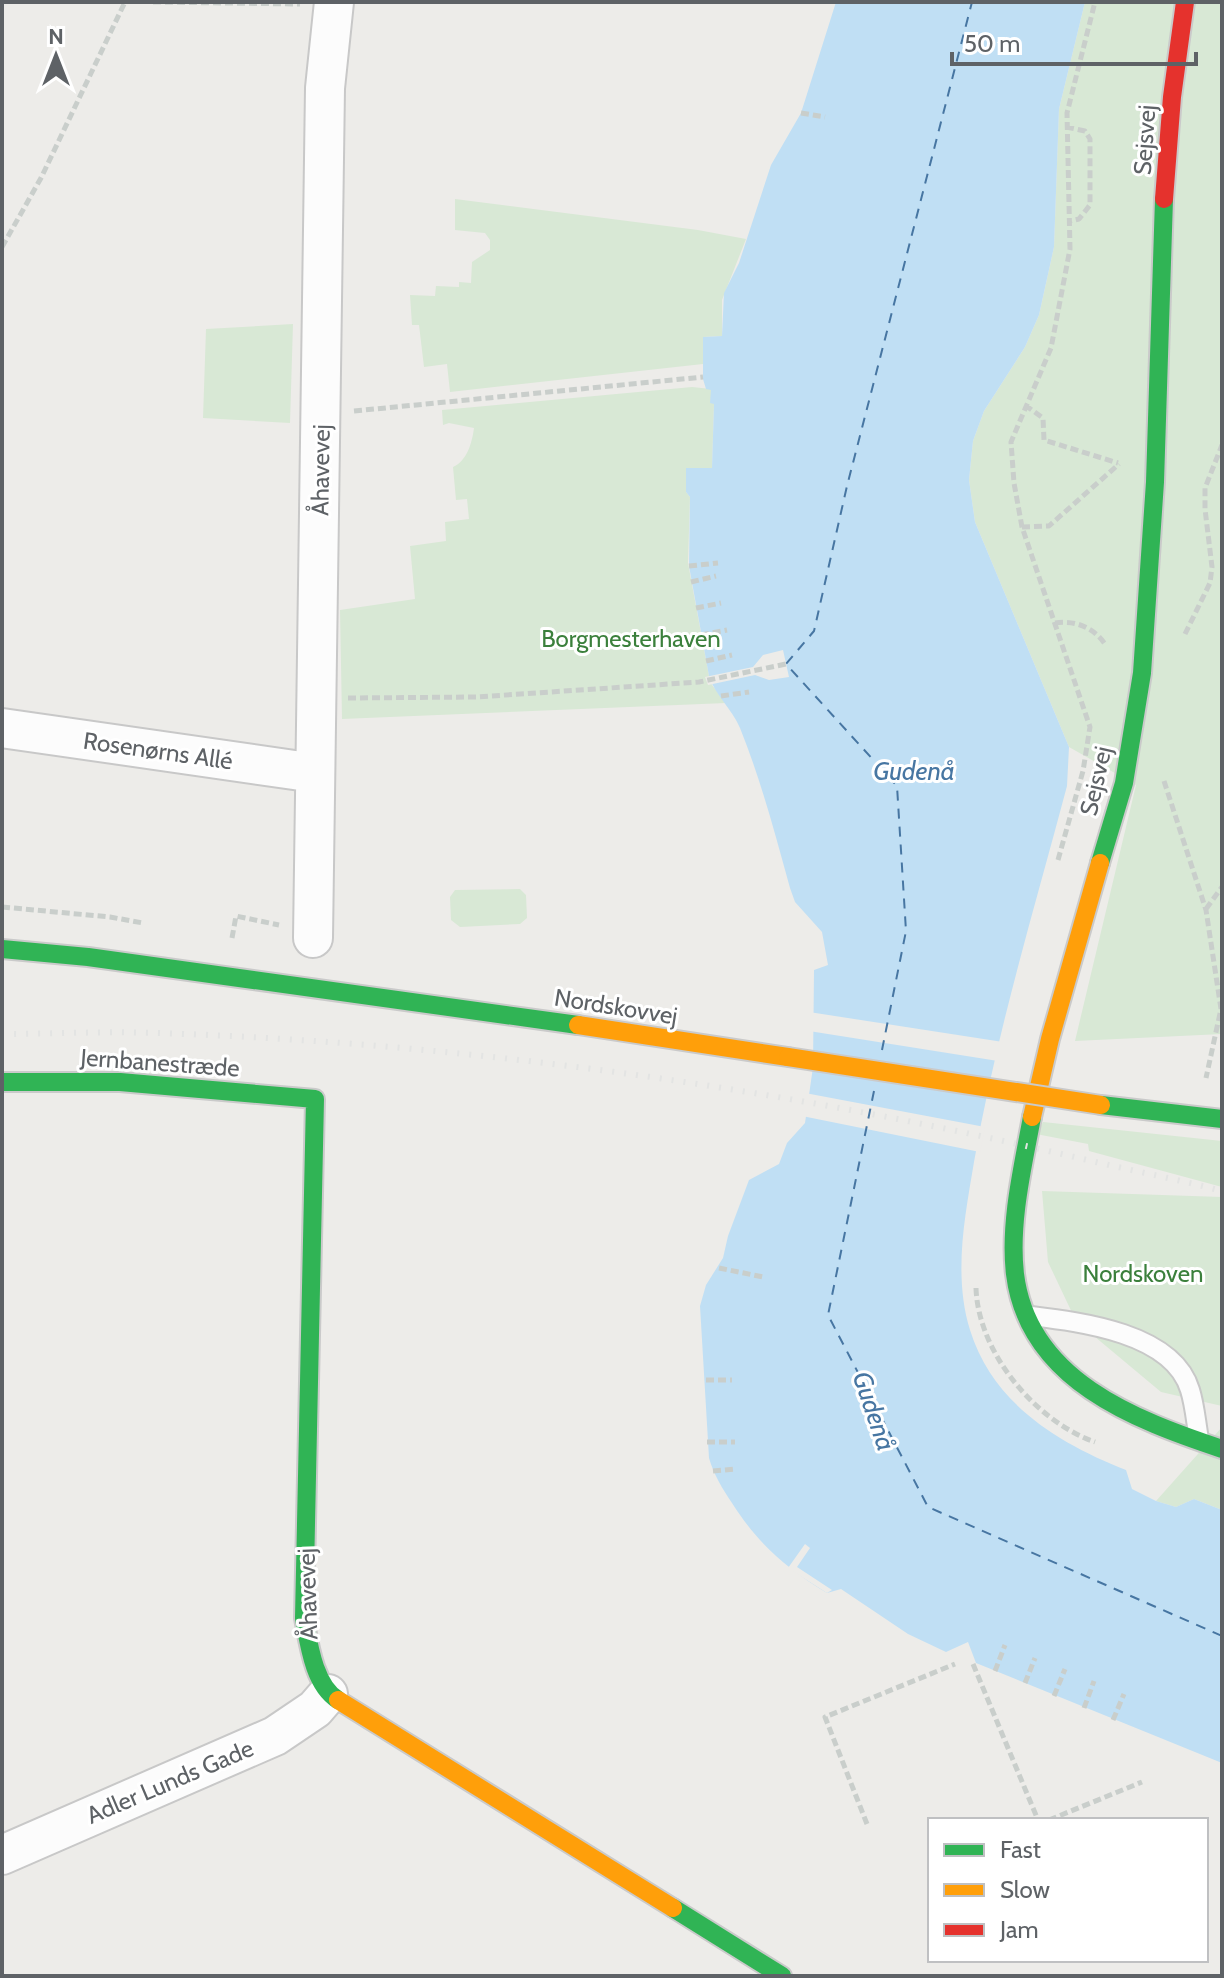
<svg xmlns="http://www.w3.org/2000/svg" width="1224" height="1978" font-family="Cabin,sans-serif">
  <style>
    .green { fill: #d8e8d5 }
    .water { fill: #c0dff4 }
    .pier { fill: #edece9 }
    .lines { fill: none; stroke-linecap: round; stroke-linejoin: round }
    .ferry { stroke: #4776a2; stroke-width: 2; stroke-dasharray: 10 8; stroke-linecap: butt }
    .lane-casing { stroke: #c8c8c8; stroke-width: 22 }
    .street-casing { stroke: #c8c8c8; stroke-width: 42 }
    .fast-casing { stroke: #cacaca; stroke-width: 22 }
    .slow-casing { stroke: #cacaca; stroke-width: 22 }
    .jam-casing { stroke: #cacaca; stroke-width: 22 }
    .path { stroke: #c9cecb; stroke-width: 5; stroke-dasharray: 8 4; stroke-linecap: butt }
    .lane { stroke: #fcfcfc; stroke-width: 18 }
    .street { stroke: #fcfcfc; stroke-width: 38 }
    .fast { stroke: #30b455; stroke-width: 18 }
    .slow { stroke: #ff9f0a; stroke-width: 18 }
    .jam { stroke: #e5322d; stroke-width: 18 }
    .rail { stroke: #e3e4e3; stroke-width: 6; stroke-dasharray: 2 10; stroke-linecap: butt }
    .slow-bridge-casing { stroke: #cacaca; stroke-width: 22; stroke-linecap: butt }
    .slow-bridge { stroke: #ff9f0a; stroke-width: 18 }
    .labels { text-anchor: middle; stroke-width: 6; stroke-linejoin: round; paint-order: stroke }
    .street-label { font-size: 24px; fill: #5e6266; stroke: #fff }
    .park-label { font-size: 24px; fill: #3b803c; stroke: #fff }
    .water-label { font-size: 26px; font-style: italic; fill: #4776a2; stroke: #fff }
  </style>
  <rect width="100%" height="100%" fill="#edece9"/>
  <path class="green" d="M 1085,2 L 1222,2 L 1222,1034 L 1075,1041 L 1136,785 L 1069,747 L 975,522 L 969,480 L 973,441 L 984,411 L 1025,347 L 1039,315 L 1054,247 L 1059,109 Z
    M 455,199 L 698,230 L 746,239 L 722,300 L 722,336 L 703,337 L 703,364 L 450,392 L 447,364 L 424,367 L 419,325 L 412,325 L 410,295 L 435,296 L 436,286 L 459,287 L 459,282 L 471,283 L 472,262 L 490,250 L 490,240 L 485,233 L 455,230 Z
    M 293,324 L 290,423 L 203,418 L 206,329 Z
    M 692,387 L 711,389 L 714,404 L 712,468 L 686,468 L 686,492 L 690,497 L 688,563 L 709,676 L 712,685 L 726,703 L 342,719 L 340,610 L 415,599 L 410,546 L 446,541 L 445,522 L 469,519 L 467,499 L 456,500 L 453,467 C 467,461 472,443 474,428 L 449,423 L 443,425 L 442,410 Z
    M 520,889 L 526,895 L 527,918 L 520,924 L 460,927 L 451,920 L 450,897 L 455,890 Z
    M 1043,1122 L 1222,1141 L 1222,1187 L 1089,1151 L 1088,1144 L 1036,1134 Z
    M 1042,1191 L 1222,1197 L 1222,1406 L 1161,1392 L 1076,1321 L 1048,1262 Z
    M 1222,1427 L 1222,1510 L 1194,1499 L 1176,1507 L 1156,1501 Z"/>
  <path class="water" d="M 836,2 L 1085,2 L 1059,109 L 1054,247 L 1039,315 L 1025,347 L 984,411 L 973,441 L 969,480 L 975,522 L 1069,747 L 1067,786 C 1034,910 996,1035 974,1162 C 965,1216 953,1275 970,1330 C 993,1404 1058,1443 1126,1470 L 1132,1489 L 1156,1501 L 1176,1507 L 1194,1499 L 1222,1510 L 1222,1763 L 976,1663 L 968,1642 L 946,1652 L 908,1634 L 841,1589 L 827,1593 C 785,1567 759,1545 732,1503 C 722,1488 714,1475 709,1458 L 700,1306 L 706,1285 L 723,1258 L 728,1236 L 749,1180 L 779,1164 L 787,1143 L 805,1123 L 813,1067 L 814,970 L 828,965 L 822,932 L 795,902 L 790,888 C 775,834 761,780 740,728 C 732,709 715,695 709,676 L 689,566 L 690,497 L 686,492 L 686,468 L 712,468 L 714,404 L 710,403 L 711,390 L 706,389 L 703,379 L 703,337 L 722,336 L 724,293 L 739,263 L 771,165 L 801,113 Z"/>
  <path class="pier" d="M 783,650 L 789,677 L 769,680 L 755,675 L 708,685 L 705,677 L 753,667 L 763,655 Z
    M 809,1012 L 1003,1042 L 998,1061 L 809,1031 Z
    M 805,1093 L 985,1127 L 980,1152 L 802,1116 Z
    M 805,1544 L 810,1548 L 797,1567 L 832,1590 L 827,1593 L 788,1568 Z"/>
  <g class="lines">
    <path class="ferry" d="M 882,1050 L 906,931 L 897,786 L 786,664 L 814,631 L 847,486 L 972,2
      M 874,1091 L 828,1315 L 928,1507 L 1222,1636"/>
    <defs>
      <path id="lane" d="M 1031,1316 C 1081,1322 1173,1333 1190,1390 C 1195,1406 1196,1423 1199,1439"/>
      <path id="street" d="M 2,728 L 315,773
        M 313,938 L 325,88 L 334,2
        M 2,1855 L 275,1736 L 315,1709 L 328,1694"/>
      <path id="fast" d="M 1100,863 L 1124,783 L 1142,673 L 1155,482 L 1164,199
        M 2,949 L 88,957 L 578,1025
        M 2,1082 L 120,1082 L 315,1099 L 304,1618 C 309,1645 314,1685 338,1700
        M 1101,1105 L 1222,1119
        M 1032,1117 C 1023,1166 1009,1223 1015,1274 C 1028,1380 1135,1420 1222,1449
        M 673,1908 L 782,1976"/>
      <path id="slow" d="M 578,1025 L 788,1057
        M 1032,1117 L 1050,1039 L 1100,863
        M 338,1700 L 673,1908"/>
      <path id="jam" d="M 1164,199 L 1172,97 L 1185,2"/>
    </defs>
    <use href="#lane" class="lane-casing"/>
    <use href="#street" class="street-casing"/>
    <use href="#fast" class="fast-casing"/>
    <use href="#slow" class="slow-casing"/>
    <use href="#jam" class="jam-casing"/>
    <path class="path" d="M 153,2 L 300,4
      M 801,113 L 825,117
      M 1066,127 L 1085,131 L 1090,139 L 1090,205 L 1079,219 L 1070,221
      M 2,247 L 41,178 L 125,2
      M 1025,405 L 1043,418 L 1044,440 L 1118,463
      M 354,411 L 703,377
      M 1022,527 L 1049,526 L 1119,464
      M 689,566 L 718,563
      M 691,582 L 716,576
      M 696,608 L 721,603
      M 1055,623 C 1075,620 1093,627 1105,644
      M 1185,634 L 1210,583 L 1212,567 L 1205,509 L 1205,488 L 1222,445
      M 701,635 L 727,630
      M 706,661 L 732,655
      M 721,696 L 749,692
      M 348,698 L 476,697 L 699,682 L 786,664
      M 1164,781 L 1206,910 L 1221,1009 L 1206,1078
      M 1058,860 L 1083,771 L 1090,727 L 1022,527 L 1014,483 L 1011,442 L 1051,348 L 1070,249 L 1067,113 L 1095,2
      M 2,907 L 110,917 L 143,923
      M 1206,909 L 1222,887
      M 232,938 L 236,916 L 279,925
      M 719,1268 L 763,1277
      M 976,1288 C 978,1352 1035,1421 1095,1442
      M 706,1380 L 732,1380
      M 707,1442 L 735,1442
      M 713,1471 L 735,1469
      M 973,1664 L 1038,1820
      M 995,1671 L 1005,1645
      M 1025,1683 L 1035,1658
      M 1054,1696 L 1065,1669
      M 1084,1708 L 1094,1681
      M 1113,1720 L 1124,1694
      M 1049,1820 L 1142,1782
      M 867,1824 L 825,1717 L 955,1664"/>
    <use href="#lane" class="lane"/>
    <use href="#street" class="street"/>
    <use href="#fast" class="fast"/>
    <use href="#slow" class="slow"/>
    <use href="#jam" class="jam"/>
    <path class="rail" d="M 2,1034 C 54,1034 105,1031 157,1033 C 467,1043 781,1088 1083,1159 C 1129,1170 1176,1179 1222,1191"/>
    <defs>
      <path id="slow-bridge" d="M 788,1057 L 1101,1105"/>
    </defs>
    <use href="#slow-bridge" class="slow-bridge-casing"/>
    <use href="#slow-bridge" class="slow-bridge"/>
  </g>
  <g class="labels">
    <g class="street-label">
      <text transform="translate(1145 140) rotate(-86)" y="8">Sejsvej</text>
      <text transform="translate(321 470) rotate(-89)" y="8">Åhavevej</text>
      <text transform="translate(158 751) rotate(8)" y="8">Rosenørns Allé</text>
      <text transform="translate(1096 781) rotate(-77)" y="8">Sejsvej</text>
      <text transform="translate(616 1007) rotate(9)" y="8">Nordskovvej</text>
      <text transform="translate(160 1063) rotate(4)" y="8">Jernbanestræde</text>
      <text transform="translate(308 1594) rotate(-92)" y="8">Åhavevej</text>
      <text transform="translate(170 1782) rotate(-23)" y="8">Adler Lunds Gade</text>
    </g>
    <g class="park-label">
      <text x="631" y="647">Borgmesterhaven</text>
      <text x="1143" y="1282">Nordskoven</text>
    </g>
    <g class="water-label">
      <text x="914" y="780">Gudenå</text>
      <text transform="translate(874 1411) rotate(71)" y="9">Gudenå</text>
    </g>
  </g>
  <rect width="1224" height="1978" fill="none" stroke="#5e6266" stroke-width="8"/>
  <rect x="928" y="1818" width="280" height="144" fill="#ffffff" stroke="#bfc0c2" stroke-width="2"/>
  <rect x="944" y="1844" width="40" height="12" fill="#30b455" stroke="#bfc0c2" stroke-width="2"/>
  <text x="1000" y="1858" font-size="24" fill="#5e6266">Fast</text>
  <rect x="944" y="1884" width="40" height="12" fill="#ff9f0a" stroke="#bfc0c2" stroke-width="2"/>
  <text x="1000" y="1898" font-size="24" fill="#5e6266">Slow</text>
  <rect x="944" y="1924" width="40" height="12" fill="#e5322d" stroke="#bfc0c2" stroke-width="2"/>
  <text x="1000" y="1938" font-size="24" fill="#5e6266">Jam</text>
  <g transform="translate(56 56)" stroke="#ffffff" stroke-width="6" paint-order="stroke">
  <path d="M0-6L14 30L0 20L-14 30Z" fill="#5e6266"/>
  <text y="-12" font-size="22" font-weight="bold" text-anchor="middle" fill="#5e6266">N</text>
  </g>
  <path d="M952 52v12h244v-12" fill="none" stroke="#5e6266" stroke-width="4"/>
  <text x="964" y="52" font-size="24" fill="#5e6266" stroke="#ffffff" stroke-width="6" paint-order="stroke">50 m</text>
</svg>
